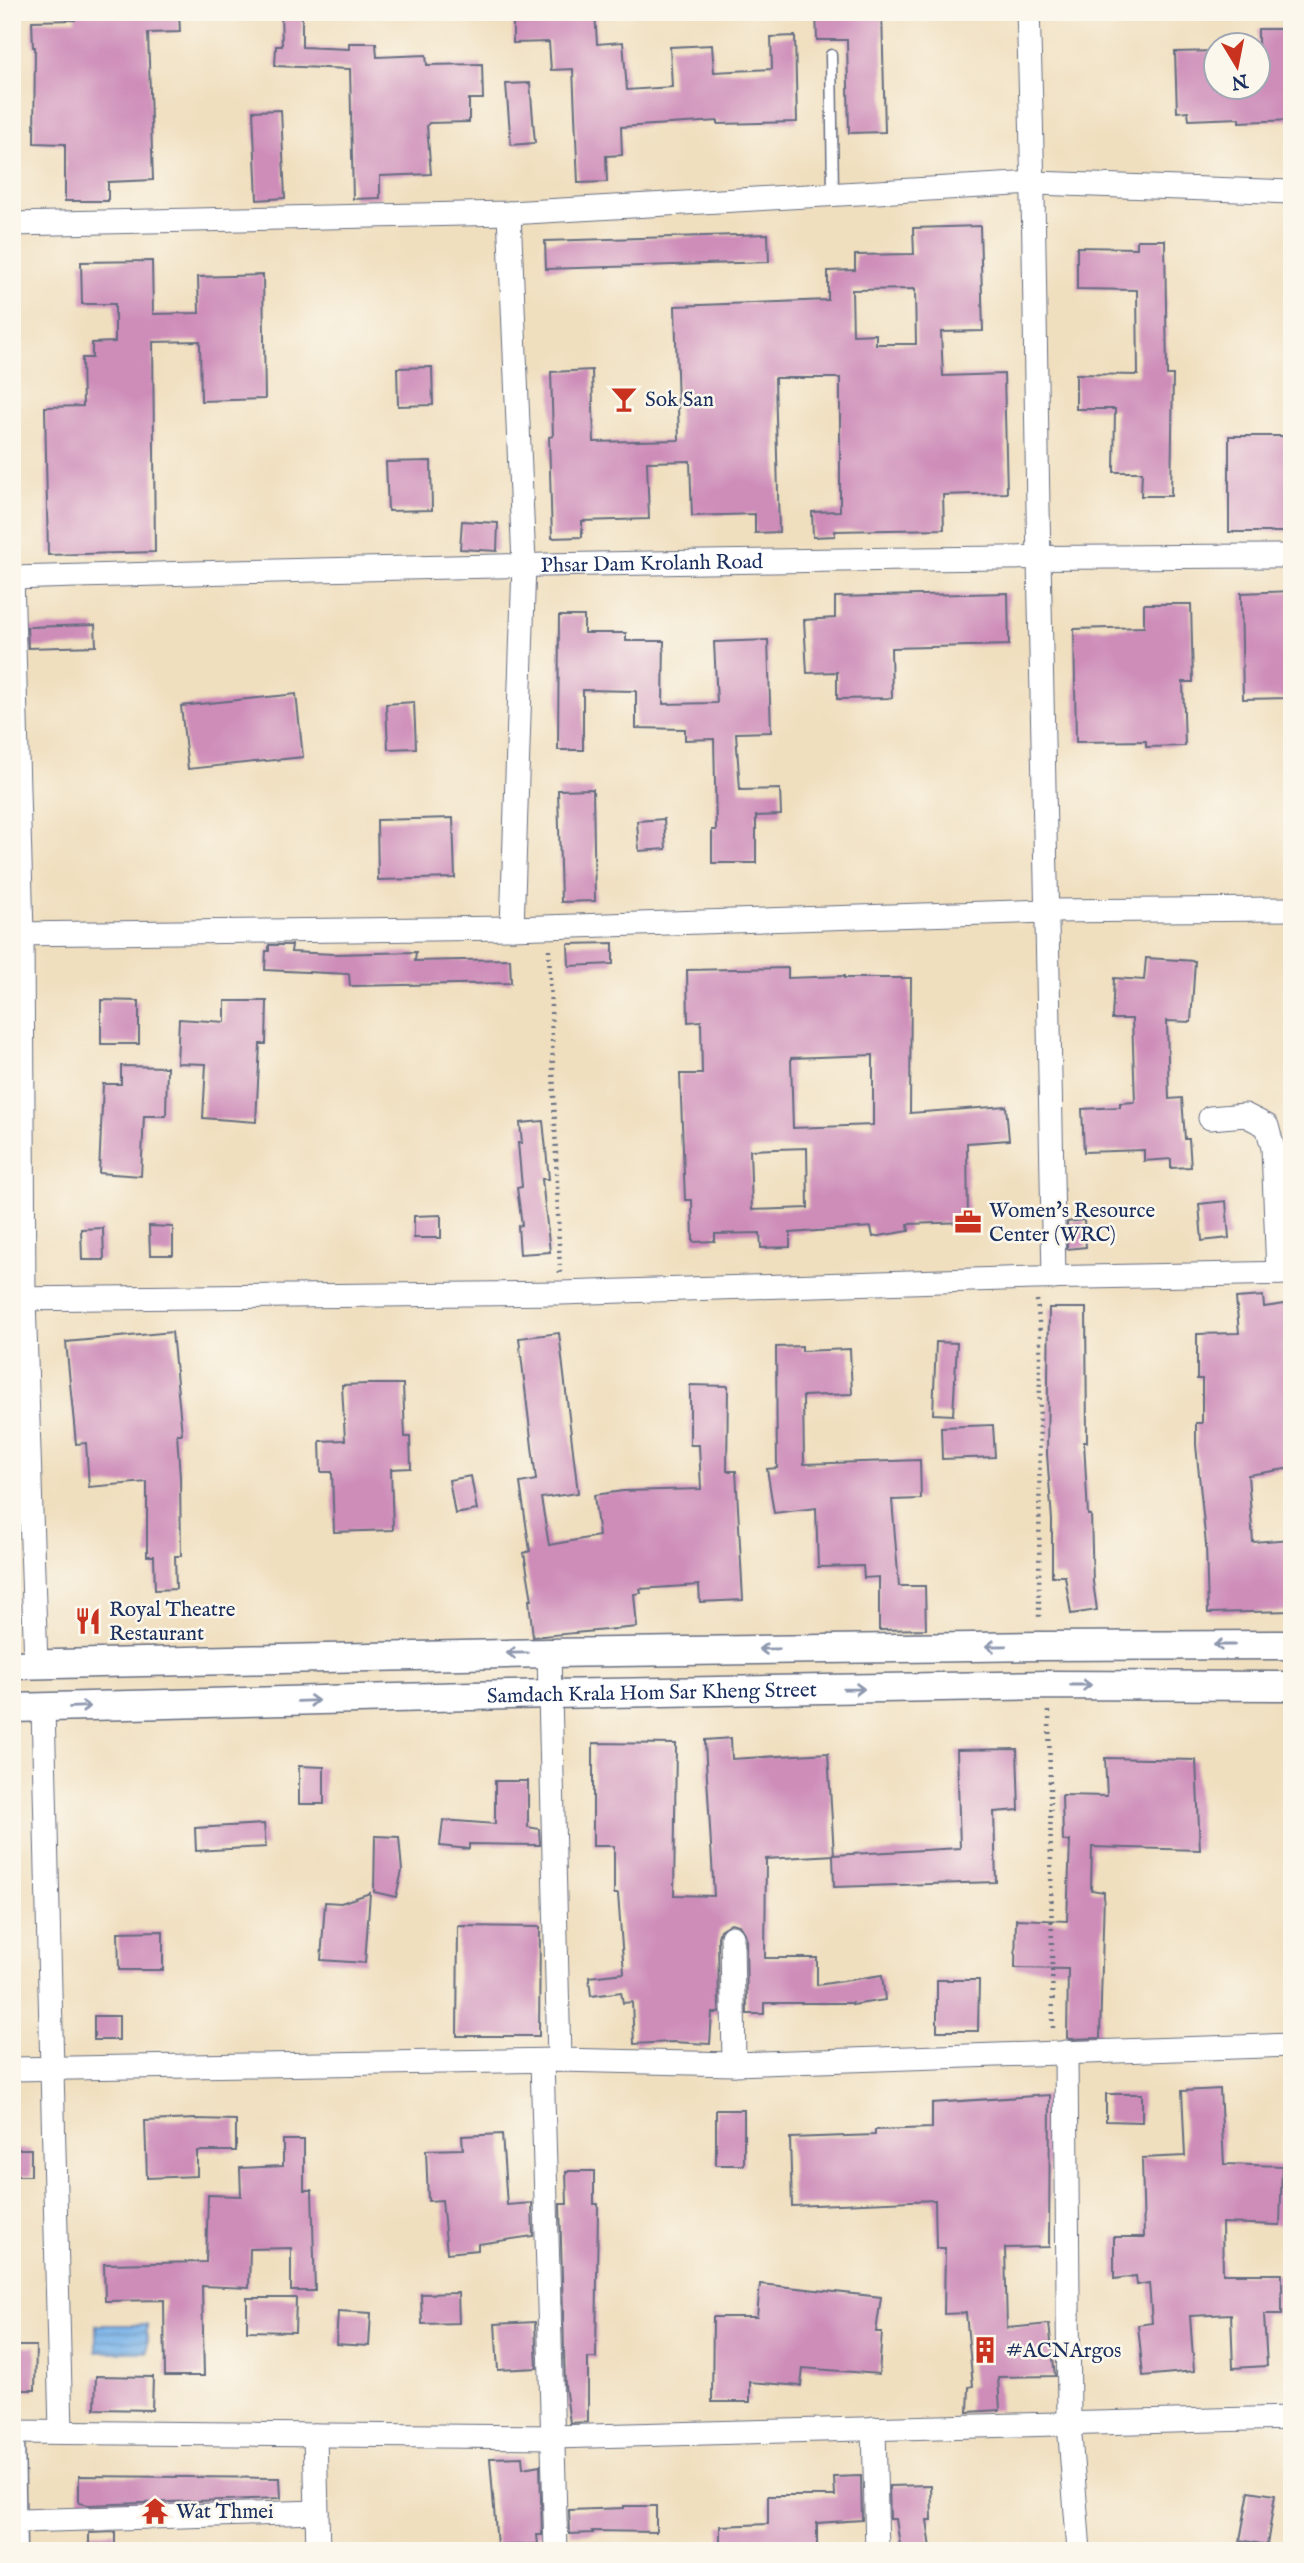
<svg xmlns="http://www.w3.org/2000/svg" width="1304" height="2563" font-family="'IM FELL English',serif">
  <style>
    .water { fill: url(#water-rules); stroke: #4a70a4; stroke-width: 2 }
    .building { fill: #ce8db9; fill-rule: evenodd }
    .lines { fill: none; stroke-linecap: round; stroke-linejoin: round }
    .service-casing { stroke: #666d80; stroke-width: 13 }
    .minor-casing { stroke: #666d80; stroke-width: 25 }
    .tertiary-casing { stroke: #666d80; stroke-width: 31 }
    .path { stroke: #666d80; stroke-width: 4.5; stroke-dasharray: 2 5; stroke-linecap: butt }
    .service { stroke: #fff; stroke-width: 10 }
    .minor { stroke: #fff; stroke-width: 23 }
    .tertiary { stroke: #fff; stroke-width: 28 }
    .oneway { stroke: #8d97ae }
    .labels { text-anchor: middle; stroke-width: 5; stroke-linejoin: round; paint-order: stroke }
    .poi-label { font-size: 21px; fill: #1b2f5e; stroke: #fbf7ec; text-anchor: start }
    .street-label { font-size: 21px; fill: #1b2f5e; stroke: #fbf7ec }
  </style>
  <defs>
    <pattern id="water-rules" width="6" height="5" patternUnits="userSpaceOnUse" patternTransform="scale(1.75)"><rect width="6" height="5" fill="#78b2e9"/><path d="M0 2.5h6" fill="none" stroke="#6291c0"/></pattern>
  </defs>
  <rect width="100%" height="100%" fill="#fbf7ec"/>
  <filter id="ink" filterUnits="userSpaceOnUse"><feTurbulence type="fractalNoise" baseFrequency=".0143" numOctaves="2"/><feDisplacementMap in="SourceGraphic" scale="14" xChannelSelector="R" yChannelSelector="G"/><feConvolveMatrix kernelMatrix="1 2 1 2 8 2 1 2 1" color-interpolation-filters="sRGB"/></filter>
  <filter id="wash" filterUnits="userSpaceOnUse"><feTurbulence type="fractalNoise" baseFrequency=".00686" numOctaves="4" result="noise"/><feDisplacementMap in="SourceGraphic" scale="28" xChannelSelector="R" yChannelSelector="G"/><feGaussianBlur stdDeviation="1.57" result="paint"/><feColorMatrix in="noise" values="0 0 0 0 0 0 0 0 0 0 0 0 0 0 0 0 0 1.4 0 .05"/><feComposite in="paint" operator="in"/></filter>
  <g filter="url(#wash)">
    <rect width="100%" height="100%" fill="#f0dfbf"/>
    <path class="water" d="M 96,2325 L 147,2325 L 147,2352 L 96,2352 Z"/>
    <g id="blocks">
      <path class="building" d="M 75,12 L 179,12 L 180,32 L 148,33 L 153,180 L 108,182 L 108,201 L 65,201 L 65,144 L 34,143 L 35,47 L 33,47 L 32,21 L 75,20 Z
        M 281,12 L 302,12 L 302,47 L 349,49 L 349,43 L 376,43 L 377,57 L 426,55 L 427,65 L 482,64 L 483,99 L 469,99 L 469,122 L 429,123 L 427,126 L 431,174 L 380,176 L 380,198 L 353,199 L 350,69 L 275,66 L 276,46 L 282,46 Z
        M 513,12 L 595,12 L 597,44 L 623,42 L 627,90 L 672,87 L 670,47 L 712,45 L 714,72 L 772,69 L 771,37 L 795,36 L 797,122 L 718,124 L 718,121 L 621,127 L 622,155 L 606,156 L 607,182 L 578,183 L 573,69 L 551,70 L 549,42 L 513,43 Z
        M 816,12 L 882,12 L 885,132 L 849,133 L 847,40 L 817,40 Z
        M 1258,29 L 1292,29 L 1292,120 L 1239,122 L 1239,118 L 1189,120 L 1188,111 L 1177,112 L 1175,52 L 1216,51 L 1216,88 L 1258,88 Z
        M 530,83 L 535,143 L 511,145 L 506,84 Z
        M 281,110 L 285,198 L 257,200 L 253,111 Z
        M 980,226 L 983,331 L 941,332 L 943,376 L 1004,374 L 1007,493 L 943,495 L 944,529 L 835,531 L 835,536 L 813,537 L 812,512 L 840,511 L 840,378 L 775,378 L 779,532 L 755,533 L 755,514 L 692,516 L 690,461 L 647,462 L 649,519 L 582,521 L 582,537 L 552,538 L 549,437 L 553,436 L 551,372 L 592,370 L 594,442 L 679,440 L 675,306 L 828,300 L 828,271 L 855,270 L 855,255 L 914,254 L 913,228 ZM 915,289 L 916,344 L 876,344 L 876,334 L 853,335 L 852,290 Z
        M 768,234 L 769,262 L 546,269 L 545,241 Z
        M 1137,240 L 1165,240 L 1167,375 L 1173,375 L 1171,496 L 1141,496 L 1142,472 L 1114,472 L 1115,409 L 1076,409 L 1076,374 L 1138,375 L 1137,290 L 1077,289 L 1077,247 L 1137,248 Z
        M 152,261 L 153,314 L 199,313 L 198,277 L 263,275 L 265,399 L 201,401 L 200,341 L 153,342 L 155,552 L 48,555 L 45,407 L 83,406 L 82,358 L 92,358 L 92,343 L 115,342 L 115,304 L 82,304 L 81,262 Z
        M 432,367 L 433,405 L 398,406 L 397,368 Z
        M 1229,436 L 1291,436 L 1291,532 L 1229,532 Z
        M 431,461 L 432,510 L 388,511 L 386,462 Z
        M 462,521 L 498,523 L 497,551 L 460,549 Z
        M 1292,591 L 1292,698 L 1243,699 L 1241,593 Z
        M 1008,593 L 1009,645 L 891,648 L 892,698 L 837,699 L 837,672 L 807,673 L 804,620 L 835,618 L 835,597 Z
        M 1144,604 L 1191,604 L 1193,682 L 1183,682 L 1185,746 L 1146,747 L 1146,741 L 1076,742 L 1074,629 L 1144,627 Z
        M 559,616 L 584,616 L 584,633 L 626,633 L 626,641 L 664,641 L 663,704 L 717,703 L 714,642 L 768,640 L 771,732 L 736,733 L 740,790 L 780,789 L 781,815 L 756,816 L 756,863 L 712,863 L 712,830 L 716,830 L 714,739 L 685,740 L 685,729 L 636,728 L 636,691 L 583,690 L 583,750 L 558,750 Z
        M 95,625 L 96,646 L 28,648 L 27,627 Z
        M 296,694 L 303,757 L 188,769 L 181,706 Z
        M 414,702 L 416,748 L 388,749 L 386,704 Z
        M 593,789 L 595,901 L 561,902 L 558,790 Z
        M 453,818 L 455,878 L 378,880 L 377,820 Z
        M 664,819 L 666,849 L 639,851 L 637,821 Z
        M 613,943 L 613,964 L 569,966 L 568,944 Z
        M 269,945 L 292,945 L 291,952 L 334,954 L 416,952 L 415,961 L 510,959 L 511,983 L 350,986 L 349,974 L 265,970 L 266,951 L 269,951 Z
        M 1146,958 L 1195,961 L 1191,1022 L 1167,1021 L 1169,1099 L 1182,1098 L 1185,1139 L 1189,1139 L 1191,1167 L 1171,1168 L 1171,1159 L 1144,1161 L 1144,1150 L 1084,1152 L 1082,1109 L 1120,1107 L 1120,1103 L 1135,1102 L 1132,1019 L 1112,1019 L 1114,978 L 1144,980 Z
        M 788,968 L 788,978 L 844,976 L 844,978 L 911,978 L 910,1113 L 1006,1106 L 1009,1140 L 967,1143 L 968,1222 L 908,1224 L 909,1231 L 873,1237 L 871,1227 L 790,1233 L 790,1247 L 761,1248 L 760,1233 L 715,1234 L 715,1241 L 693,1242 L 692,1200 L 685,1200 L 680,1074 L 702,1074 L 701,1021 L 688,1022 L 687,970 ZM 873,1055 L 873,1125 L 793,1128 L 791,1058 ZM 807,1148 L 808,1208 L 752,1210 L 750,1150 Z
        M 101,1000 L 139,1001 L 139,1044 L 101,1044 Z
        M 225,1001 L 267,1001 L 266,1044 L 260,1044 L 256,1122 L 203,1118 L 206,1064 L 177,1063 L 179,1019 L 225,1022 Z
        M 121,1066 L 167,1067 L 166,1116 L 144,1116 L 141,1176 L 99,1173 L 103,1084 L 121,1084 Z
        M 543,1121 L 549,1179 L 542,1179 L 550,1252 L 520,1254 L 518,1226 L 522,1225 L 517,1188 L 522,1187 L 518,1143 L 522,1143 L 520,1123 Z
        M 1226,1201 L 1229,1238 L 1202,1241 L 1199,1204 Z
        M 441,1215 L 441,1238 L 414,1238 L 414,1216 Z
        M 1084,1220 L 1086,1247 L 1067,1249 L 1067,1222 Z
        M 149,1226 L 173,1227 L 173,1255 L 150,1255 Z
        M 103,1228 L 104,1260 L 82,1260 L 81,1229 Z
        M 1263,1296 L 1264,1307 L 1292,1303 L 1292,1468 L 1248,1475 L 1253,1542 L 1292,1539 L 1292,1611 L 1208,1613 L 1206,1545 L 1196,1445 L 1196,1423 L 1202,1423 L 1202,1379 L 1197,1379 L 1197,1334 L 1239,1333 L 1236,1298 Z
        M 1049,1308 L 1086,1308 L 1087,1442 L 1084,1442 L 1088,1515 L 1091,1515 L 1093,1582 L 1097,1610 L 1071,1614 L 1065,1576 L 1052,1576 L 1052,1520 L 1047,1454 Z
        M 172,1332 L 182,1434 L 177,1434 L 180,1477 L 181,1556 L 175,1556 L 176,1589 L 155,1590 L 154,1556 L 147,1556 L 147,1482 L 89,1487 L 86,1443 L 76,1444 L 66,1342 Z
        M 559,1333 L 578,1493 L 541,1498 L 549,1545 L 599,1536 L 594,1495 L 623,1491 L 701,1489 L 699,1445 L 690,1445 L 690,1385 L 728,1386 L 727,1471 L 736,1471 L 743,1600 L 700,1602 L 699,1585 L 640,1589 L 641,1593 L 634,1594 L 637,1627 L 533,1637 L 529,1600 L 532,1600 L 524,1553 L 530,1551 L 520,1483 L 536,1480 L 519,1338 Z
        M 936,1342 L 957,1343 L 953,1415 L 933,1414 Z
        M 802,1346 L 802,1351 L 850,1349 L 852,1394 L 803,1396 L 804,1464 L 920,1460 L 921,1499 L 892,1500 L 899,1586 L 925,1586 L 926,1629 L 879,1630 L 879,1577 L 864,1578 L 863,1566 L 818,1567 L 816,1508 L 774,1513 L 767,1469 L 777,1468 L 776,1347 Z
        M 369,1384 L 403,1384 L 405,1437 L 410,1437 L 411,1468 L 391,1469 L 393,1530 L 334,1532 L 332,1472 L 321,1472 L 320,1441 L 345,1440 L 342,1385 Z
        M 993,1425 L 995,1457 L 942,1459 L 941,1427 Z
        M 471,1476 L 477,1510 L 455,1514 L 449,1480 Z
        M 731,1738 L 732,1759 L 828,1753 L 834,1855 L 766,1859 L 765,1958 L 817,1958 L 817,1985 L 882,1975 L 885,2000 L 852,2005 L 852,2003 L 764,2003 L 764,2014 L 747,2014 L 746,1936 L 739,1925 L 731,1923 L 720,1930 L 718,1937 L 719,2013 L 712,2013 L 710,2044 L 672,2042 L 634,2044 L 632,2002 L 623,2003 L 621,1992 L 591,1996 L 589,1977 L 624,1973 L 618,1894 L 614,1894 L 614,1846 L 593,1846 L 593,1743 L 676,1744 L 674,1895 L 714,1896 L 705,1743 L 705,1740 Z
        M 1017,1749 L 1019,1810 L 994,1812 L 996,1882 L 834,1887 L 833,1855 L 960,1848 L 957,1750 Z
        M 1105,1758 L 1196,1760 L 1200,1850 L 1092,1847 L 1091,1890 L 1104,1892 L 1100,2038 L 1069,2039 L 1067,2038 L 1068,1969 L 1015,1968 L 1016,1919 L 1067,1921 L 1070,1841 L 1063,1841 L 1062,1795 L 1107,1796 Z
        M 299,1766 L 324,1767 L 324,1804 L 299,1804 Z
        M 495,1781 L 528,1781 L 528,1827 L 539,1829 L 540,1845 L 469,1844 L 469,1849 L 440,1846 L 443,1820 L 495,1824 Z
        M 264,1824 L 266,1847 L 196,1851 L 195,1828 Z
        M 375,1836 L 399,1837 L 402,1871 L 396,1897 L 374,1892 Z
        M 370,1893 L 365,1963 L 321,1960 L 325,1902 L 341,1903 Z
        M 458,1926 L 540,1927 L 539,2036 L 457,2036 Z
        M 163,1931 L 163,1970 L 119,1970 L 118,1932 Z
        M 937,1980 L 979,1980 L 978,2031 L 937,2031 Z
        M 94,2016 L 119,2016 L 119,2040 L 94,2040 Z
        M 1220,2089 L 1224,2164 L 1282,2166 L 1280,2225 L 1222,2223 L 1223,2274 L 1282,2274 L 1282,2314 L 1264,2314 L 1267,2366 L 1233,2368 L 1231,2314 L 1190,2316 L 1194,2371 L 1143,2376 L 1138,2325 L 1152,2323 L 1149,2283 L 1137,2285 L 1136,2276 L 1114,2279 L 1114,2237 L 1144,2237 L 1142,2158 L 1185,2156 L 1182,2091 Z
        M 1106,2094 L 1142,2094 L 1142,2122 L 1106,2121 Z
        M 1050,2095 L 1049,2247 L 1005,2248 L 1007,2328 L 1049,2324 L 1055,2376 L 998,2377 L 1000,2410 L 968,2412 L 969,2387 L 973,2386 L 966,2313 L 944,2314 L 945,2248 L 936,2248 L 935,2200 L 792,2206 L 790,2138 L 875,2135 L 875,2130 L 932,2128 L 932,2103 Z
        M 716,2110 L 744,2110 L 744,2165 L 716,2165 Z
        M 196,2119 L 236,2120 L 236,2151 L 197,2151 L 197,2176 L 147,2178 L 145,2121 Z
        M 502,2134 L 507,2205 L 532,2203 L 533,2236 L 478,2244 L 478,2250 L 447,2253 L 442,2200 L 428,2201 L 426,2150 L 463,2149 L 462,2136 Z
        M 283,2140 L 304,2140 L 304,2190 L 312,2190 L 315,2291 L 291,2291 L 291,2248 L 250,2249 L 249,2288 L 202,2286 L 204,2376 L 165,2376 L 164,2300 L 105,2301 L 104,2264 L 206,2262 L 208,2195 L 241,2196 L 240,2168 L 283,2166 Z
        M 12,2149 L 31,2149 L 31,2176 L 12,2176 Z
        M 566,2171 L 594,2171 L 594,2204 L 598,2204 L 596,2358 L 588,2358 L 588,2422 L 570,2423 L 565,2386 L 560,2204 L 567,2204 Z
        M 760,2284 L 881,2297 L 876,2332 L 882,2332 L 879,2374 L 803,2368 L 801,2386 L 750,2382 L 750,2402 L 712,2402 L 713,2317 L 757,2317 Z
        M 458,2293 L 459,2323 L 422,2324 L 421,2294 Z
        M 247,2298 L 296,2298 L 295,2332 L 247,2331 Z
        M 338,2311 L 371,2313 L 369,2346 L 336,2344 Z
        M 535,2322 L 537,2368 L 498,2370 L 495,2324 Z
        M 12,2346 L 36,2346 L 35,2390 L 12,2390 Z
        M 96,2376 L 153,2377 L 152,2410 L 95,2409 Z
        M 522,2457 L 523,2468 L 540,2465 L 542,2535 L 537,2535 L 538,2544 L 497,2546 L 490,2458 Z
        M 79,2476 L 280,2478 L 281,2498 L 89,2505 L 79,2503 Z
        M 861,2476 L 862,2520 L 817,2523 L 817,2551 L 720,2551 L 720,2526 L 768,2524 L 768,2496 L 835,2496 L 834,2477 Z
        M 931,2485 L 932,2520 L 927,2520 L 931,2548 L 901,2551 L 896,2519 L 890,2519 L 889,2486 Z
        M 1249,2491 L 1275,2495 L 1267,2545 L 1240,2540 Z
        M 624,2506 L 656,2506 L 656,2532 L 592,2531 L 593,2533 L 570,2534 L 569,2510 L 624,2508 Z
        M 115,2532 L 115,2551 L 89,2551 L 89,2533 Z"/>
    </g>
  </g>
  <g filter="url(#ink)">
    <use href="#blocks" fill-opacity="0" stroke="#666d80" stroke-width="2"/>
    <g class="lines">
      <defs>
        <path id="service" d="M 831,55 L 833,193
          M 19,2432 L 21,2551"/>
        <g id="minor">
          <path d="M 1028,12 C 1035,195 1035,377 1039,559 C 1044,799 1050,1038 1054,1278"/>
          <path d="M 509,213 L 524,564 L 512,928"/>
          <path d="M 12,224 L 509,213 L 1035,183 L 1292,192"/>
          <path d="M 12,575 L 22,933 L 24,1299 L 36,1665"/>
          <path id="s1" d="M 12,578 C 439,566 865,557 1292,556"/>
          <path d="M 12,934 L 512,928 L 1048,911 L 1292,909"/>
          <path d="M 1210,1118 L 1245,1115 L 1267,1126 L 1273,1148 L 1278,1273"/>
          <path d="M 12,1299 L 561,1293 L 1035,1278 L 1292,1273"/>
          <path d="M 549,1653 L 559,2060"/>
          <path d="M 43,1708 L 61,2432"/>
          <path d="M 732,1937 L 734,2064"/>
          <path d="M 1066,2052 L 1069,2423 L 1079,2551"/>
          <path d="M 542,2061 L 556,2551"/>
          <path d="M 12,2069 L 559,2060 L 734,2064 L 1292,2045"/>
          <path d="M 874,2428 L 877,2551"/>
          <path d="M 12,2432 L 553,2437 L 1292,2418"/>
          <path d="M 315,2435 L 318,2551"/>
          <path d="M 21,2521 L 317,2512"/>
        </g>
        <g id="tertiary">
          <path d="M 12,1665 L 549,1653 L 1039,1646 L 1292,1645"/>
          <path id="s2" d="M 12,1708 L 551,1694 L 1048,1685 L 1292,1686"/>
        </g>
      </defs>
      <use href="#service" class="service-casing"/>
      <use href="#minor" class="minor-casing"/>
      <use href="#tertiary" class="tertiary-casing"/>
      <path class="path" d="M 549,949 L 560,1273
        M 1037,1300 L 1040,1332 L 1039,1620
        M 1049,1711 L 1053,2031"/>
      <use href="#service" class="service"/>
      <use href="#minor" class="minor"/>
      <use href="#tertiary" class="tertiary"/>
    </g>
    <defs><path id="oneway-shaft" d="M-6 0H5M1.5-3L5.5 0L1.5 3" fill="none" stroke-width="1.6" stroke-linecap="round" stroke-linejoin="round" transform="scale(1.75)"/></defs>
    <g class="oneway">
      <use href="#oneway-shaft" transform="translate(1224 1645) rotate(180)"/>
      <use href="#oneway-shaft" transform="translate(996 1646) rotate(179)"/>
      <use href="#oneway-shaft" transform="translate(769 1649) rotate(179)"/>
      <use href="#oneway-shaft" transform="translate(517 1653) rotate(179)"/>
      <use href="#oneway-shaft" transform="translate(1081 1685)"/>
      <use href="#oneway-shaft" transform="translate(854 1689) rotate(-1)"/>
      <use href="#oneway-shaft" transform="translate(308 1701) rotate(-2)"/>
      <use href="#oneway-shaft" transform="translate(80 1707) rotate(-2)"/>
    </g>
  </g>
  <defs>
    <symbol id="bar-bare" viewBox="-9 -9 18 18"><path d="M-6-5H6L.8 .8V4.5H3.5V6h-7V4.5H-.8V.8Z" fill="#c8321e" stroke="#fbf7ec" stroke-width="2.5" paint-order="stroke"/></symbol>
    <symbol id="office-bare" viewBox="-9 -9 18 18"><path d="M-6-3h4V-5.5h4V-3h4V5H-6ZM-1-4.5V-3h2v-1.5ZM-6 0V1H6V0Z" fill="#c8321e" stroke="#fbf7ec" stroke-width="2.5" paint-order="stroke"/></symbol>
    <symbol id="restaurant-bare" viewBox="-9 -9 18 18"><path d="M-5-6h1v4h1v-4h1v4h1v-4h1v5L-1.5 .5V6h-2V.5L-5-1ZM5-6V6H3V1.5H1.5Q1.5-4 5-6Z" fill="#c8321e" stroke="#fbf7ec" stroke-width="2.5" paint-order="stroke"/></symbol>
    <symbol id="building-bare" viewBox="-9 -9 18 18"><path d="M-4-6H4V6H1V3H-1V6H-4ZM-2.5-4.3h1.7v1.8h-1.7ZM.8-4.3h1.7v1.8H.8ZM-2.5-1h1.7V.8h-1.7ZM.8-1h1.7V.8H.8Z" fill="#c8321e" stroke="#fbf7ec" stroke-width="2.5" paint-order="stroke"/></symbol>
    <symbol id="temple-bare" viewBox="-9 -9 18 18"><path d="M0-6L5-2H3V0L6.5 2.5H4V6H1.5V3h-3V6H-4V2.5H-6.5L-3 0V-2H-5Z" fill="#c8321e" stroke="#fbf7ec" stroke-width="2.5" paint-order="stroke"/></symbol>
  </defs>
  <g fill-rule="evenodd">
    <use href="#bar-bare" x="605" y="380" width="38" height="38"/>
    <use href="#office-bare" x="949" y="1203" width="38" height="38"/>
    <use href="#restaurant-bare" x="69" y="1602" width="38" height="38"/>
    <use href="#building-bare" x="966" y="2331" width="38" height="38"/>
    <use href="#temple-bare" x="136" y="2492" width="38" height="38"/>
  </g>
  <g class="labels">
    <g class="poi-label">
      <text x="645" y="406">Sok San</text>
      <text x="989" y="1217">Women's Resource<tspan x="989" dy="24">Center (WRC)</tspan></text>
      <text x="109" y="1616">Royal Theatre<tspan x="109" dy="24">Restaurant</tspan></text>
      <text x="1006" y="2357">#ACNArgos</text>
      <text x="176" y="2518">Wat Thmei</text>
    </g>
    <g class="street-label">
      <text dy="7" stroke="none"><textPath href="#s1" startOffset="640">Phsar Dam Krolanh Road</textPath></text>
      <text dy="7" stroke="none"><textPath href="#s2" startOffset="640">Samdach Krala Hom Sar Kheng Street</textPath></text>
    </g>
  </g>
  <rect width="1304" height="2563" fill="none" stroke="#fbf7ec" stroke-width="42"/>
  <g transform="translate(1237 66) rotate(170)"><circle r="33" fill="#fbf7ec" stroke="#a1a7b3" stroke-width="2"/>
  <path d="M0-5L12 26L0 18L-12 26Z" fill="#c8321e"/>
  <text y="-10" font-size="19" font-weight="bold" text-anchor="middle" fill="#1b2f5e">N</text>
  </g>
</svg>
